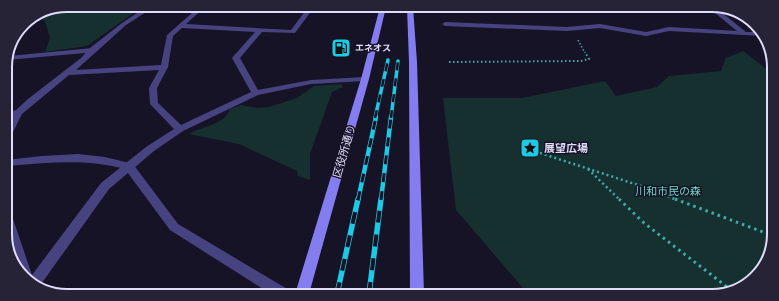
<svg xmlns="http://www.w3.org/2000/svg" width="779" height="301" font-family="'Fira Sans Condensed','Noto Sans JP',sans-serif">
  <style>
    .green { fill: #162f2f }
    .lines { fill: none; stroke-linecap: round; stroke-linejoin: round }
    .path-far3 { stroke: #3eadaa; stroke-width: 1.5; stroke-dasharray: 1.5 2; stroke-linecap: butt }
    .path-far2 { stroke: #3eadaa; stroke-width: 2; stroke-dasharray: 1.5 2.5; stroke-linecap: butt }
    .path-far1 { stroke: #3eadaa; stroke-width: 2.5; stroke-dasharray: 2 3; stroke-linecap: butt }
    .path { stroke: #3eadaa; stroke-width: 3; stroke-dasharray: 2.5 4; stroke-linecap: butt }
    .lane { fill: #474380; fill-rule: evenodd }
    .street { fill: #474380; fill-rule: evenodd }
    .secondary { fill: #847df0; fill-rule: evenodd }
    .rail-far2-casing { stroke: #1dcae6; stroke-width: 3.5 }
    .rail-far1-casing { stroke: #1dcae6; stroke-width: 4.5 }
    .rail-casing { stroke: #1dcae6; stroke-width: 5.5 }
    .rail-far2 { stroke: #171326; stroke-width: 2.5; stroke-dasharray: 8; stroke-linecap: butt }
    .rail-far1 { stroke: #171326; stroke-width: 3; stroke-dasharray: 9; stroke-linecap: butt }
    .rail { stroke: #171326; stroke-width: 4; stroke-dasharray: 12; stroke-linecap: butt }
    .labels { text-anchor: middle; stroke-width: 3; stroke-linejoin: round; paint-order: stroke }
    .far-poi-label { font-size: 9px; font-weight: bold; fill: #e0dcfb; stroke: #171326; text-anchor: start }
    .poi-label { font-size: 11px; font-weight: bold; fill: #e0dcfb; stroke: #171326; text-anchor: start }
    .street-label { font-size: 11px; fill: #e0dcfb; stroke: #171326 }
    .park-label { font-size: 11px; fill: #6fd4be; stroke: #171326 }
    .rim { fill: none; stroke: #e0dcfb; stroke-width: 2 }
  </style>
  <rect width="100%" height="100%" fill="#171326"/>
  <path class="green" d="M 84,5 L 145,5 L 87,46 L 45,52 L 50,38 L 45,21 L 36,17 L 50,12 L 77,10 Z
    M 743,51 L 773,74 L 771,254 L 749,283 L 715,296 L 529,295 L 456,210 L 443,98 L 522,98 L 605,81 L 616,96 L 657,87 L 669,76 L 721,71 L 726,58 Z
    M 341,84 L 343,87 L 332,92 L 310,154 L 310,180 L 298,176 L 297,171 L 239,144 L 189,134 C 202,126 225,125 230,109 L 241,105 L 258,108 L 269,107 L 297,98 L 314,86 Z"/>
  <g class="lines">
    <path class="path-far3" d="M 578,40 L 585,53"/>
    <path class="path-far2" d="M 449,62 L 581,61 L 589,59 L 585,52"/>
    <path class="path-far1" d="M 540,153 L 641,186 L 677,200
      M 588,169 L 620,200"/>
    <path class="path" d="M 619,199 L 644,223 L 731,290
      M 675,199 L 771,235"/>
    <path class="lane" d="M 93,48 L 96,48 L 96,52 L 7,60 L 9,56 Z
      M 18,110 L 21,111 L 22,113 L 21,115 L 5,118 L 5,112 Z
      M 78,154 L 105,157 L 133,164 L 178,224 L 289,290 L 291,294 L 271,294 L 170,230 L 125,169 C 85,158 47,163 6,166 L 6,160 L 42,156 Z"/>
    <path class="street" d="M 149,5 L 157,5 L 126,25 L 76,70 L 161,65 L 167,35 L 200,6 L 206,6 L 186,24 L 291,30 L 309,6 L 315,6 L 295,33 L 262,32 L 240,58 L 258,90 L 311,80 L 365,77 L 369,79 L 365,81 L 311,84 L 258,95 L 183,131 L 154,151 L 109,189 L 39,287 L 20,275 L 16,266 L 6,235 L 6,212 L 10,213 L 12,216 L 32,275 L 101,183 L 146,147 L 174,129 L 150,104 L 149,88 L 159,70 L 69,75 L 22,114 L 11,136 L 6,139 L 6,128 L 15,111 L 28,99 L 81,58 L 90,48 L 122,23 ZM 182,28 L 255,32 L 232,58 L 251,92 L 181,125 L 158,103 L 157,88 L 168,67 L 173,36 Z
      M 709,8 L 716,8 L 746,32 L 761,32 L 763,36 L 669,31 L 646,36 L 600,28 L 567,31 L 445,26 L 442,24 L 445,22 L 567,27 L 600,24 L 646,32 L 669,27 L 737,31 Z"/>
    <path class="secondary" d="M 380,7 L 386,7 L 369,79 L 309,294 L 295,294 L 361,79 Z
      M 407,7 L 413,7 L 417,62 L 424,294 L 410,294 L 409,62 Z
      M 641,8 L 733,9 L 738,12 L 644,10 Z"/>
    <defs>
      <path id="rail-far2" d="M 375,118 L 388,60
        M 391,118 L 398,61"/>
      <path id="rail-far1" d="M 358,200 L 376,117
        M 381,200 L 391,117"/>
      <path id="rail" d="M 337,294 L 358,199
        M 369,294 L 381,199"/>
    </defs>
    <use href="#rail-far2" class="rail-far2-casing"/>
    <use href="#rail-far1" class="rail-far1-casing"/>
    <use href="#rail" class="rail-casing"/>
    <use href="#rail-far2" class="rail-far2"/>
    <use href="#rail-far1" class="rail-far1"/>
    <use href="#rail" class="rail"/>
  </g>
  <defs>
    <symbol id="fuel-square" viewBox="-11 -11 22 22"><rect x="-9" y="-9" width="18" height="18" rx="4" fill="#1dcae6" stroke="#171326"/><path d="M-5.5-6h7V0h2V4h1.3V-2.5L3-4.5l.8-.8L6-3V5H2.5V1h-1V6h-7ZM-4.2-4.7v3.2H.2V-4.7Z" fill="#111"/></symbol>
    <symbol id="sight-square" viewBox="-11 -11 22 22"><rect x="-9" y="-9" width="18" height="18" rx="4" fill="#1dcae6" stroke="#171326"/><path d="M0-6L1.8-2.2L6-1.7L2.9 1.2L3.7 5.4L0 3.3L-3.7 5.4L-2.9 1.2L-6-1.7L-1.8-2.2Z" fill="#111"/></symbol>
  </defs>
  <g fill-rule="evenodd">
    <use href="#fuel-square" x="330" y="37" width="22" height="22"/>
    <use href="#sight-square" x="519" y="137" width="22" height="22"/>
  </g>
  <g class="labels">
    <g class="far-poi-label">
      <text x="355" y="51">エネオス</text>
    </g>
    <g class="poi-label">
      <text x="544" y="152">展望広場</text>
    </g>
    <g class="street-label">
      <text transform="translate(344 151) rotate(-74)" y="4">区役所通り</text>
    </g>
    <g class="park-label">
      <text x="668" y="195">川和市民の森</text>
    </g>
  </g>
  <path d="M0 0H779V301H0ZM67 12H712A55 55 0 0 1 767 67V234A55 55 0 0 1 712 289H67A55 55 0 0 1 12 234V67A55 55 0 0 1 67 12Z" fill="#272337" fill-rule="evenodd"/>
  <path class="rim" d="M67 12H712A55 55 0 0 1 767 67V234A55 55 0 0 1 712 289H67A55 55 0 0 1 12 234V67A55 55 0 0 1 67 12Z"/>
</svg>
